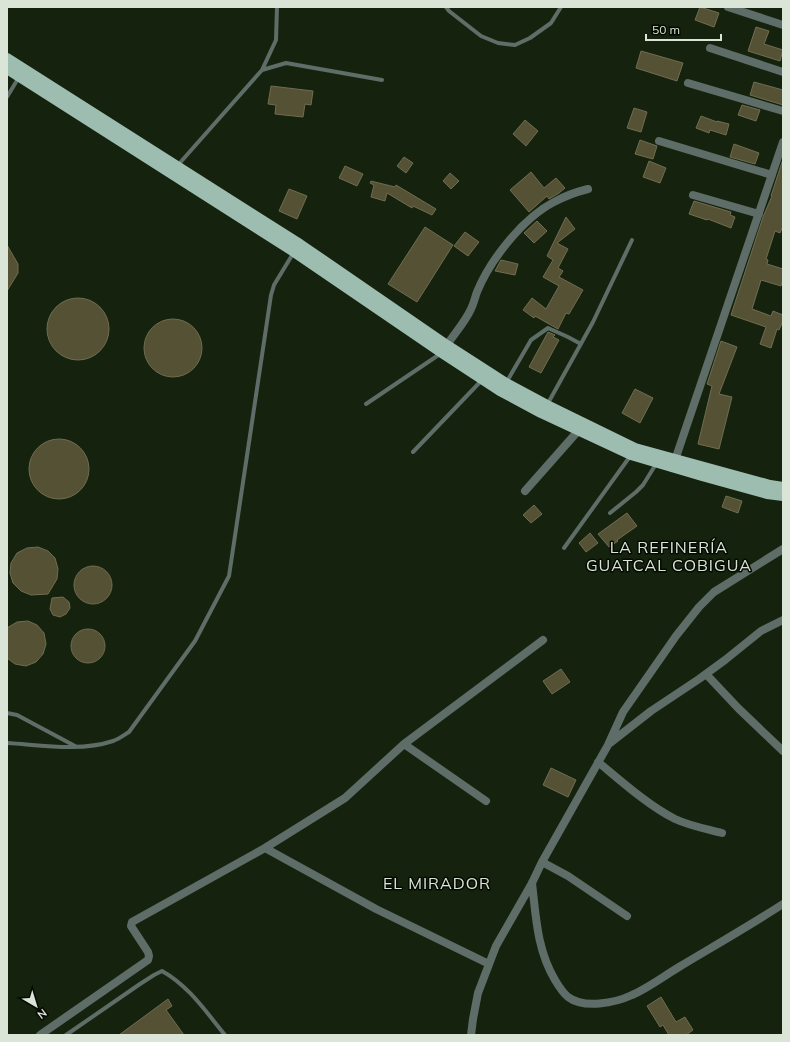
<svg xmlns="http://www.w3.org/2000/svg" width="790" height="1042" font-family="Mulish,sans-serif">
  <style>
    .building { fill: #545135; stroke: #706d50 }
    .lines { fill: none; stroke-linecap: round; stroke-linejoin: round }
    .lane { stroke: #5e6d67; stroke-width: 4 }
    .street { stroke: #5e6d67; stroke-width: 8 }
    .primary { stroke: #9ebdb1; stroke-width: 10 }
    .labels { text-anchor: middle; stroke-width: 3; stroke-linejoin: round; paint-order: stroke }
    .neighbourhood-label { font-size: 16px; letter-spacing: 1px; fill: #dbe5d7; stroke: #050a03 }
  </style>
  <rect width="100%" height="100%" fill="#15230e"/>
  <path class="building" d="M 700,7 L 719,13 L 714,27 L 695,20 Z
    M 756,27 L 769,31 L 764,44 L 783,50 L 780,61 L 748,51 Z
    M 641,51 L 683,63 L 677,81 L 636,68 Z
    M 754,82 L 783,90 L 783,105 L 750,95 Z
    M 271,86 L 313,91 L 311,105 L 305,104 L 303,117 L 275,114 L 276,105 L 268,104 Z
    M 742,105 L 760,110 L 756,121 L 738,115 Z
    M 634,108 L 647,112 L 641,132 L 627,128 Z
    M 701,116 L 717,122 L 717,121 L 729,124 L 726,135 L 710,130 L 709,133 L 696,128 Z
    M 525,120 L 538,131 L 526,146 L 513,134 Z
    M 640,140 L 657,146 L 653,159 L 635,154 Z
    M 734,144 L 759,153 L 755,164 L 730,157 Z
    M 404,157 L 413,163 L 406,173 L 397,166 Z
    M 783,159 L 783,226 L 780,233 L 775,231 L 766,259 L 768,260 L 767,264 L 783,269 L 783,279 L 781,286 L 761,280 L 752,309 L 771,316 L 773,311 L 783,315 L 783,321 L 779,330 L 777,329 L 771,348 L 760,344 L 766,327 L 731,315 L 763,217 L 772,196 L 771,196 Z
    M 649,161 L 666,168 L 660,183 L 643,177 Z
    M 345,166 L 363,174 L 357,186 L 339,178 Z
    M 531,172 L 544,188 L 556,178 L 565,188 L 559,193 L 549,199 L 547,196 L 529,212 L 510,190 Z
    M 450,173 L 459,181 L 451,189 L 443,181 Z
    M 371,181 L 395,187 L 396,185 L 436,209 L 432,215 L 413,206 L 412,208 L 387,193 L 385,201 L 371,197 L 374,185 L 370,183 Z
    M 289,189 L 307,196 L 297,219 L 279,211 Z
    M 694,201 L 731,212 L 730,215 L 735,217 L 731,228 L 708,219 L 707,220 L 689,214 Z
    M 566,217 L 575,229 L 557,243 L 568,249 L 558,268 L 563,271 L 559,277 L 583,290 L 569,314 L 566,313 L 558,329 L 535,316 L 534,318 L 523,310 L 532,298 L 546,309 L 559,286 L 543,277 L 553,260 L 547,256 Z
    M 537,221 L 547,231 L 534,243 L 524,233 Z
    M 425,227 L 453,245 L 417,302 L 388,284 Z
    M 465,232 L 479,242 L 468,256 L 454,246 Z
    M 7,245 L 18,264 L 18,273 L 7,291 Z
    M 501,260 L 518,264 L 515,275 L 495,271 Z
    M47 329a31 31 0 1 1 62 0a31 31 0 1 1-62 0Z
    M144 348a29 29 0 1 1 58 0a29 29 0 1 1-58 0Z
    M 548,332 L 555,335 L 553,337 L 559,340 L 541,373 L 529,367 Z
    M 721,341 L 737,347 L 719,394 L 732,397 L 719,449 L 698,444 L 712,386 L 707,384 Z
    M 635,389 L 653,398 L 640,423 L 622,413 Z
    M29 469a30 30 0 1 1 60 0a30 30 0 1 1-60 0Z
    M 726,496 L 742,501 L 738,513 L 722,507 Z
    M 534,505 L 542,514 L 531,523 L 523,515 Z
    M 627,513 L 637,526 L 617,540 L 618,541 L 609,547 L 598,534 Z
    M 590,533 L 598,543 L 586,552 L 579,543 Z
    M 38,547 L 48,551 L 55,558 L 58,569 L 57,579 L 48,594 L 31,595 L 21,591 L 13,583 L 10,573 L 11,563 L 17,553 L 27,548 Z
    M74 585a19 19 0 1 1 38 0a19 19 0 1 1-38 0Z
    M 63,597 L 69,602 L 70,608 L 66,614 L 60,617 L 53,615 L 50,609 L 52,598 Z
    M 28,621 L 37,625 L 44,633 L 46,644 L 43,654 L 36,662 L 26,666 L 15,664 L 7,658 L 7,628 L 17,622 Z
    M71 646a17 17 0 1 1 34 0a17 17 0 1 1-34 0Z
    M 561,669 L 570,682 L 552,694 L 543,681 Z
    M 551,768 L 576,780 L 568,797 L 543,785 Z
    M 661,997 L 676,1022 L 685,1017 L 693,1030 L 686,1035 L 669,1035 L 663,1025 L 660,1027 L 647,1006 Z
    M 168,999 L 172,1006 L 166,1010 L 184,1035 L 119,1035 Z"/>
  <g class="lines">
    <path class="lane" d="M 446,7 L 449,11 L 481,36 L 498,43 L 515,45 L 530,38 L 551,23 L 561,7
      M 262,70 L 286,63 L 382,80
      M 7,97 L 19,77
      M 178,165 L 262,70 L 276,40 L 277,7
      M 506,383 L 531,340 L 548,328 L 568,337 L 581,344
      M 366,404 L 440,354
      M 547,405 L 593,322 L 632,240
      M 413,452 L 482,380
      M 610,513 L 636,492 L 643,485 L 656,464
      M 564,548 L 631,455
      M 7,713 L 17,715 L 75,746
      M 7,743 C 41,745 80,752 113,741 C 119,739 124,735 129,732 L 195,641 L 229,576 L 271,295 L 274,285 L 294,252
      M 66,1035 L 140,984 L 154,975 L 162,971 C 189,986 206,1012 225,1035"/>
    <path class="street" d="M 728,7 L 783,25
      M 710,48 L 783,72
      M 688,83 L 783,111
      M 659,141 L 772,175
      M 693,195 L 759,214
      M 447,345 C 455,333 465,322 471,309 C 474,303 475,297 477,292 C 490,260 523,218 554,202 C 565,196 576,192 588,189
      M 674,463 L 783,142
      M 525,491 L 578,431
      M 706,674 L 738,708 L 783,751
      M 610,743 L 651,711 L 699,679 L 725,660 L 761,631 L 783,620
      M 404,744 L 486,801
      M 598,762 C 621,781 649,806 675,819 C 690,826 707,829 722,833
      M 265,848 L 376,909 L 489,964
      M 542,862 L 568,876 L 627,916
      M 532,883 C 536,917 537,950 555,980 C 558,985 563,993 568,997 C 584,1009 615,1003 632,995 C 648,988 664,976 679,967 C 714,946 749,926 783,904
      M 40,1035 L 148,960 L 149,956 L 148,952 L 131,926 L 132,922 L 265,848 L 345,798 L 404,744 L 543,640
      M 471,1035 L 473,1019 L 478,993 L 496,946 L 532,883 L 542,862 L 608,745 L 623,712 L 676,636 L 699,607 L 714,592 L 783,549"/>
    <path class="primary" d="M 7,58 L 300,244 L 447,345 L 506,383 L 547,405 L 635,448 L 770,485 L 783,487
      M 7,69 L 294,252 L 442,353 L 500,391 L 541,413 L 631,455 L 702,476 L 767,494 L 783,496"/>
  </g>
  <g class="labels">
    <g class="neighbourhood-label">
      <text x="669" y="553">LA REFINERÍA<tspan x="669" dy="18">GUATCAL COBIGUA</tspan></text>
      <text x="437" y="889">EL MIRADOR</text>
    </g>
  </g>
  <rect width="790" height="1042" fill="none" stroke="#dbe5d7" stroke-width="16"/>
  <g transform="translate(36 1006) rotate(142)" stroke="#050a03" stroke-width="3" paint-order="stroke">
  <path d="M0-3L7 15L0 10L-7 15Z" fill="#dbe5d7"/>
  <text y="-6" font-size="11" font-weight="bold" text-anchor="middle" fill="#dbe5d7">N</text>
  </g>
  <path d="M646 34v6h75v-6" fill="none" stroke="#dbe5d7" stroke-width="2"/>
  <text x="652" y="34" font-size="12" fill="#dbe5d7" stroke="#050a03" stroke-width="3" paint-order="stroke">50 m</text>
</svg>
